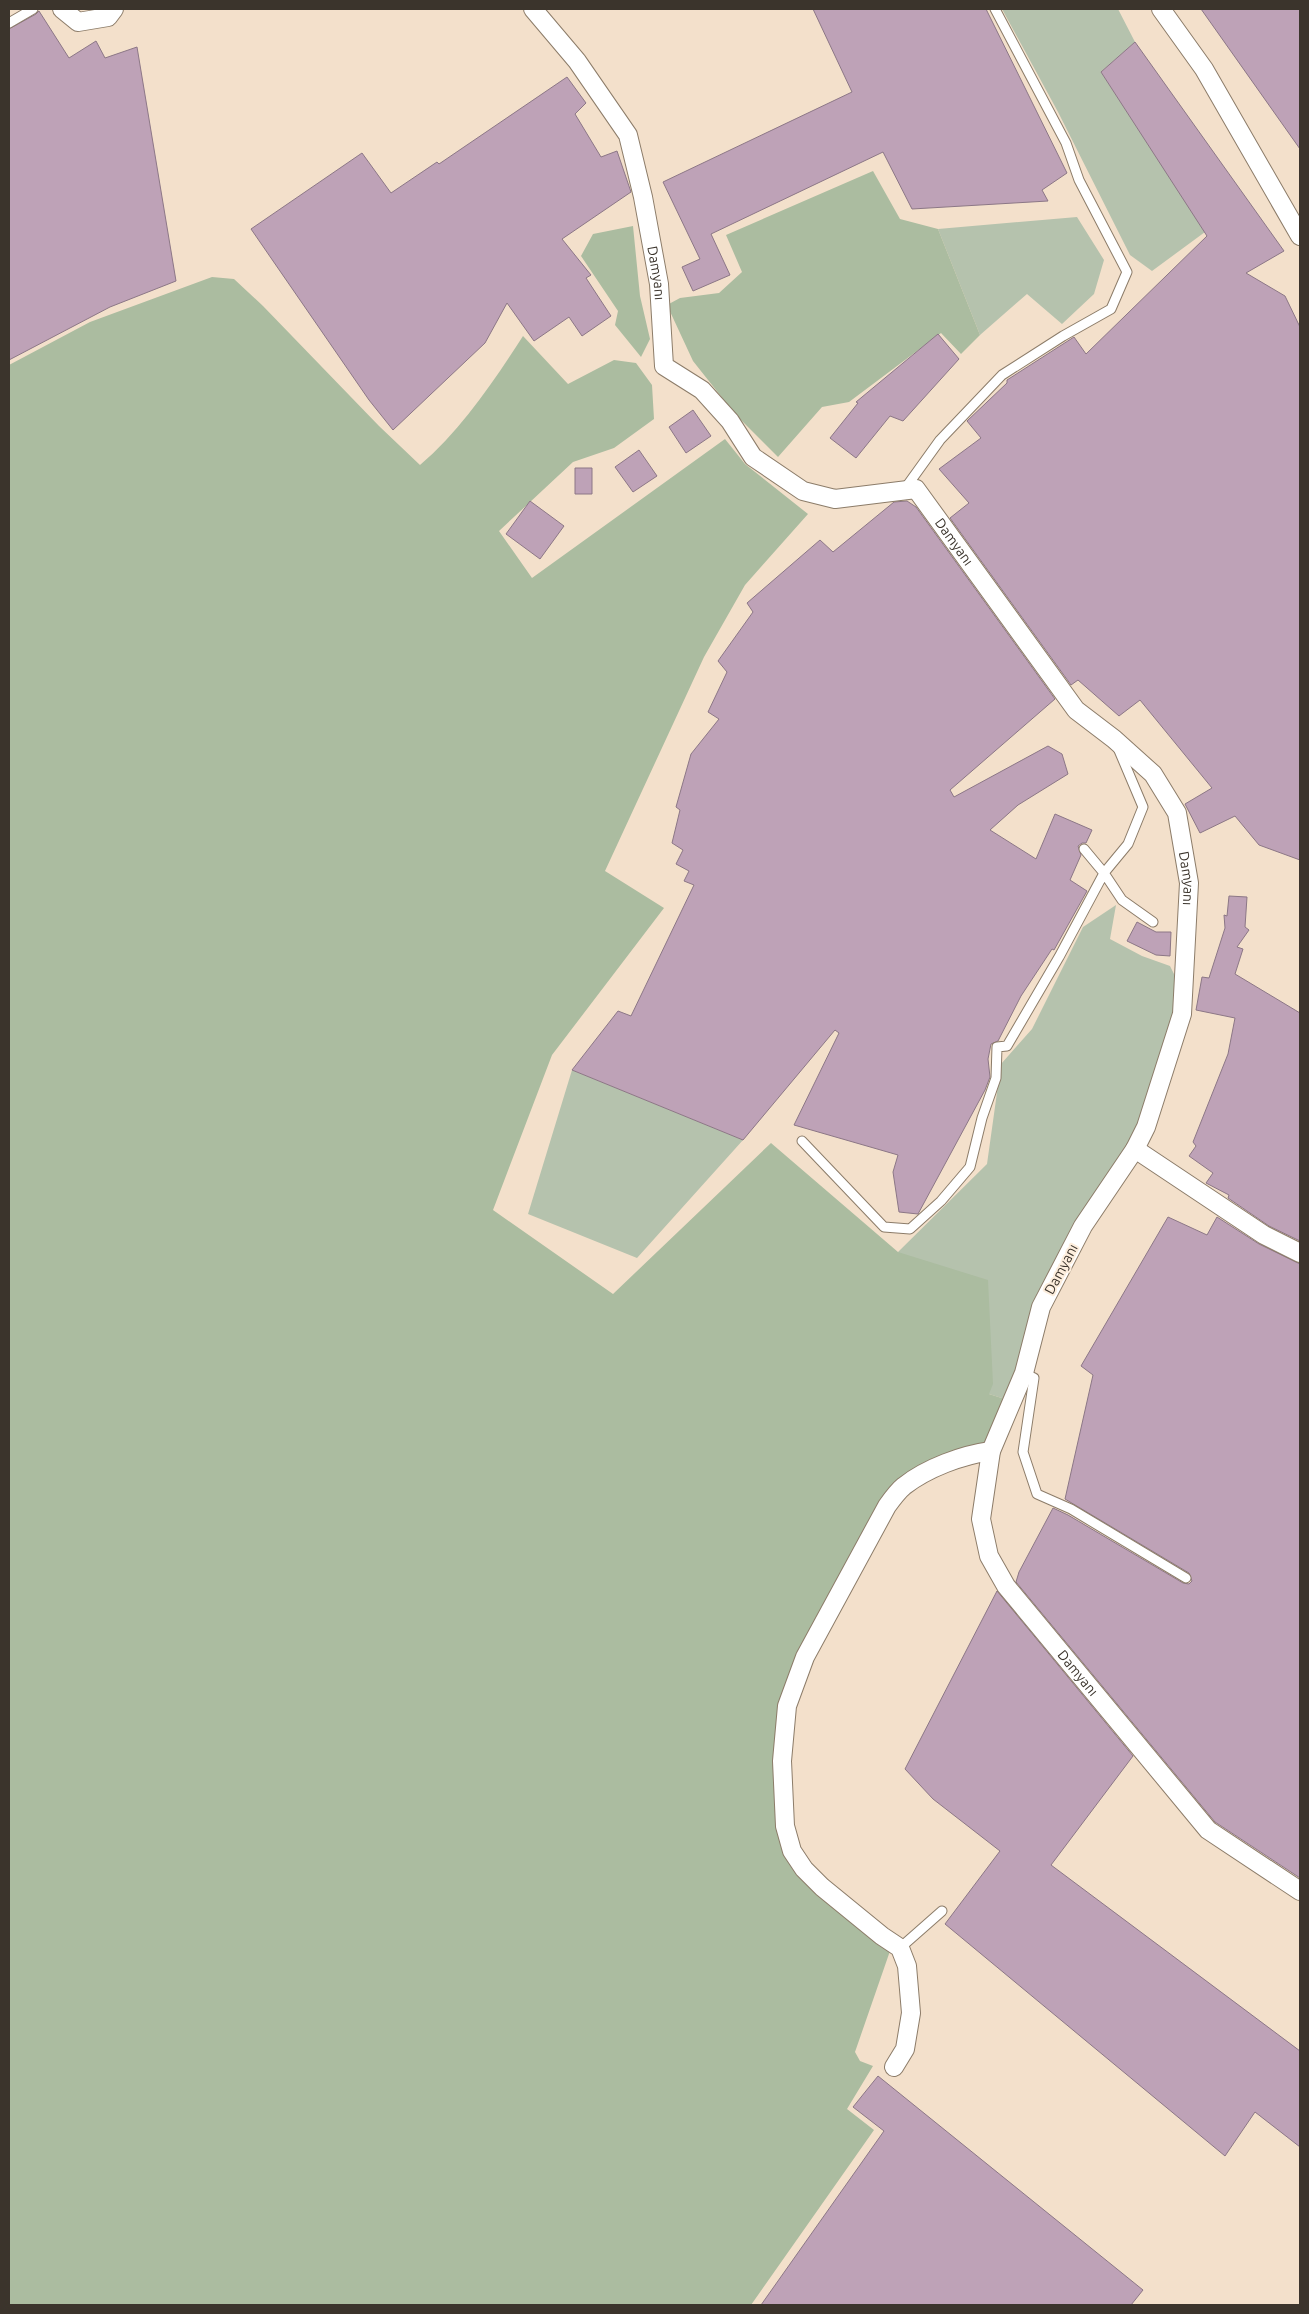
<svg xmlns="http://www.w3.org/2000/svg" width="1309" height="2314" font-family="Ubuntu,sans-serif">
  <style>
    .green { fill: #b5c2ad }
    .forest { fill: #abbca0 }
    .building { fill: #bea2b7; stroke: #8c7786 }
    .lines { fill: none; stroke-linecap: round; stroke-linejoin: round }
    .service-casing { stroke: #8c7c69; stroke-width: 11 }
    .minor-casing { stroke: #8c7c69; stroke-width: 20 }
    .service { stroke: #fff; stroke-width: 9 }
    .minor { stroke: #fff; stroke-width: 18 }
    .labels { text-anchor: middle; stroke-width: 4; stroke-linejoin: round; paint-order: stroke }
    .street-label { font-size: 14px; fill: #3b342c; stroke: #fdeedd }
  </style>
  <rect width="100%" height="100%" fill="#f3e0cb"/>
  <path class="green" d="M 1002,9 L 1118,9 L 1135,42 L 1101,72 L 1205,232 L 1152,271 L 1130,255 L 1058,112 Z
    M 1077,217 L 1104,260 L 1094,294 L 1062,324 L 1027,294 L 980,335 L 938,229 Z
    M 1116,905 L 1110,939 L 1142,956 L 1170,966 L 1175,976 L 1175,999 L 1165,1055 L 1141,1124 L 1080,1225 L 1008,1400 L 989,1394 L 898,1252 L 987,1164 L 1001,1064 L 1032,1029 L 1083,927 Z
    M 572,1070 L 743,1140 L 637,1258 L 528,1214 Z"/>
  <path class="forest" d="M 873,171 L 900,219 L 938,229 L 980,335 L 961,354 L 941,333 L 849,402 L 822,407 L 778,457 L 735,414 L 693,361 L 667,305 L 680,298 L 719,293 L 742,272 L 726,235 Z
    M 633,226 L 640,296 L 650,339 L 641,357 L 615,325 L 618,311 L 581,256 L 593,234 Z
    M 212,277 L 234,279 L 263,306 L 379,426 L 420,465 C 461,430 494,381 523,336 L 568,384 L 614,360 L 636,363 L 652,385 L 654,419 L 614,448 L 573,462 L 499,531 L 532,578 L 725,439 L 745,464 L 808,514 L 745,585 L 704,657 L 605,871 L 664,908 L 552,1055 L 493,1210 L 613,1294 L 771,1143 L 898,1252 L 988,1280 L 993,1384 L 989,1394 L 1008,1400 L 986,1443 L 901,1483 L 782,1706 L 787,1852 L 890,1951 L 855,2052 L 860,2061 L 873,2066 L 847,2109 L 874,2130 L 751,2305 L 9,2305 L 9,365 L 90,322 Z"/>
  <path class="building" d="M 813,9 L 986,9 L 1067,173 L 1042,190 L 1048,201 L 912,209 L 883,152 L 711,234 L 730,275 L 693,291 L 682,267 L 700,259 L 663,182 L 852,92 Z
    M 1201,9 L 1300,9 L 1300,149 Z
    M 39,11 L 69,58 L 96,41 L 105,58 L 137,47 L 176,281 L 110,307 L 9,360 L 9,29 L 36,14 Z
    M 1135,42 L 1284,251 L 1246,273 L 1285,296 L 1300,327 L 1300,860 L 1259,845 L 1235,816 L 1200,833 L 1185,804 L 1212,788 L 1140,700 L 1119,716 L 1078,680 L 1071,685 L 950,518 L 969,503 L 939,469 L 981,438 L 967,421 L 1007,383 L 1007,380 L 1074,337 L 1086,354 L 1207,236 L 1101,72 Z
    M 567,77 L 586,103 L 575,114 L 601,157 L 617,151 L 631,192 L 562,239 L 591,275 L 586,278 L 611,316 L 582,336 L 569,317 L 534,341 L 507,303 L 485,343 L 393,430 L 369,400 L 251,229 L 362,153 L 391,193 L 437,162 L 439,164 Z
    M 938,334 L 959,359 L 903,421 L 890,416 L 856,458 L 830,438 L 858,403 L 856,402 Z
    M 693,410 L 711,436 L 686,453 L 669,427 Z
    M 639,450 L 657,476 L 633,492 L 615,467 Z
    M 575,468 L 592,468 L 592,494 L 575,494 Z
    M 530,501 L 564,526 L 540,559 L 506,534 Z
    M 907,501 L 916,507 L 1055,699 L 950,790 L 954,797 L 1048,746 L 1062,754 L 1068,774 L 1018,805 L 990,830 L 1036,859 L 1055,814 L 1092,830 L 1086,843 L 1082,843 L 1078,846 L 1081,855 L 1070,880 L 1087,891 L 1054,950 L 1052,949 L 1021,996 L 998,1041 L 991,1044 L 988,1059 L 990,1077 L 985,1090 L 918,1214 L 899,1212 L 893,1172 L 898,1155 L 794,1125 L 839,1033 L 835,1030 L 743,1140 L 572,1070 L 618,1011 L 631,1016 L 694,885 L 684,881 L 689,871 L 676,864 L 683,850 L 672,843 L 680,810 L 676,807 L 691,754 L 719,719 L 708,712 L 727,672 L 718,661 L 753,612 L 747,603 L 820,540 L 833,552 L 894,502 Z
    M 1229,896 L 1247,897 L 1245,927 L 1249,930 L 1237,947 L 1243,949 L 1235,974 L 1300,1013 L 1300,1241 L 1269,1226 L 1228,1198 L 1229,1195 L 1206,1183 L 1213,1173 L 1189,1156 L 1196,1146 L 1193,1142 L 1228,1054 L 1235,1018 L 1196,1010 L 1202,977 L 1209,978 L 1225,928 L 1224,915 L 1227,916 Z
    M 1137,922 L 1156,932 L 1171,932 L 1170,956 L 1156,955 L 1127,941 Z
    M 1168,1217 L 1207,1235 L 1217,1217 L 1259,1244 L 1300,1264 L 1300,1878 L 1215,1822 L 1016,1582 L 1019,1572 L 1053,1508 L 1068,1515 L 1183,1583 L 1189,1584 L 1192,1581 L 1189,1573 L 1065,1499 L 1093,1375 L 1081,1366 Z
    M 997,1591 L 1133,1756 L 1051,1865 L 1300,2051 L 1300,2147 L 1255,2112 L 1225,2156 L 945,1924 L 1000,1851 L 933,1799 L 905,1769 Z
    M 878,2076 L 1143,2290 L 1131,2305 L 761,2305 L 884,2131 L 853,2107 Z"/>
  <g class="lines">
    <defs>
      <path id="service" d="M 9,23 L 33,9
        M 904,490 L 940,440 L 1002,375 L 1063,336 L 1111,309 L 1127,272 L 1079,180 L 1066,143 L 995,9
        M 1084,849 L 1104,873 L 1122,900 L 1153,922
        M 802,1141 L 884,1227 L 910,1229 L 941,1201 L 970,1167 L 982,1118 L 996,1078 L 997,1047 L 1007,1046 L 1059,957 L 1104,873 L 1128,844 L 1143,807 L 1118,748
        M 1024,1373 L 1034,1378 L 1023,1452 L 1037,1494 L 1071,1509 L 1186,1578
        M 900,1948 L 942,1911"/>
      <g id="minor">
        <path d="M 62,9 L 78,22 L 108,17 L 114,9"/>
        <path id="s1" d="M 533,9 L 577,61 L 628,135 L 643,197 L 659,284 L 664,366 L 702,390 L 730,421 L 753,457 L 803,491 L 835,499 L 916,489 L 1076,710 L 1114,739 L 1153,774 L 1177,813 L 1189,883 L 1182,1014 L 1146,1127 L 1135,1149 L 1083,1226 L 1041,1307 L 1024,1373 L 991,1451 L 981,1519 L 989,1556 L 1006,1586 L 1208,1830 L 1300,1891"/>
        <path d="M 1161,9 L 1204,69 L 1300,236"/>
        <path d="M 1135,1149 L 1264,1235 L 1300,1253"/>
        <path d="M 894,2067 L 905,2049 L 911,2013 L 907,1966 L 900,1948 L 882,1936 L 822,1887 L 804,1869 L 792,1851 L 785,1826 L 782,1761 L 787,1706 L 805,1657 L 887,1506 C 892,1499 898,1491 904,1486 C 927,1468 962,1455 991,1451"/>
      </g>
    </defs>
    <use href="#service" class="service-casing"/>
    <use href="#minor" class="minor-casing"/>
    <use href="#service" class="service"/>
    <use href="#minor" class="minor"/>
  </g>
  <g class="labels">
    <g class="street-label">
      <text dy="5" stroke="none"><textPath href="#s1" startOffset="299">Damyanı</textPath></text>
      <text dy="5" stroke="none"><textPath href="#s1" startOffset="762">Damyanı</textPath></text>
      <text dy="5" stroke="none"><textPath href="#s1" startOffset="1182">Damyanı</textPath></text>
      <text transform="translate(1061 1269) rotate(-62)" y="5">Damyanı</text>
      <text dy="5" stroke="none"><textPath href="#s1" startOffset="2052">Damyanı</textPath></text>
    </g>
  </g>
  <rect width="1309" height="2314" fill="none" stroke="#3b342c" stroke-width="20"/>
</svg>
